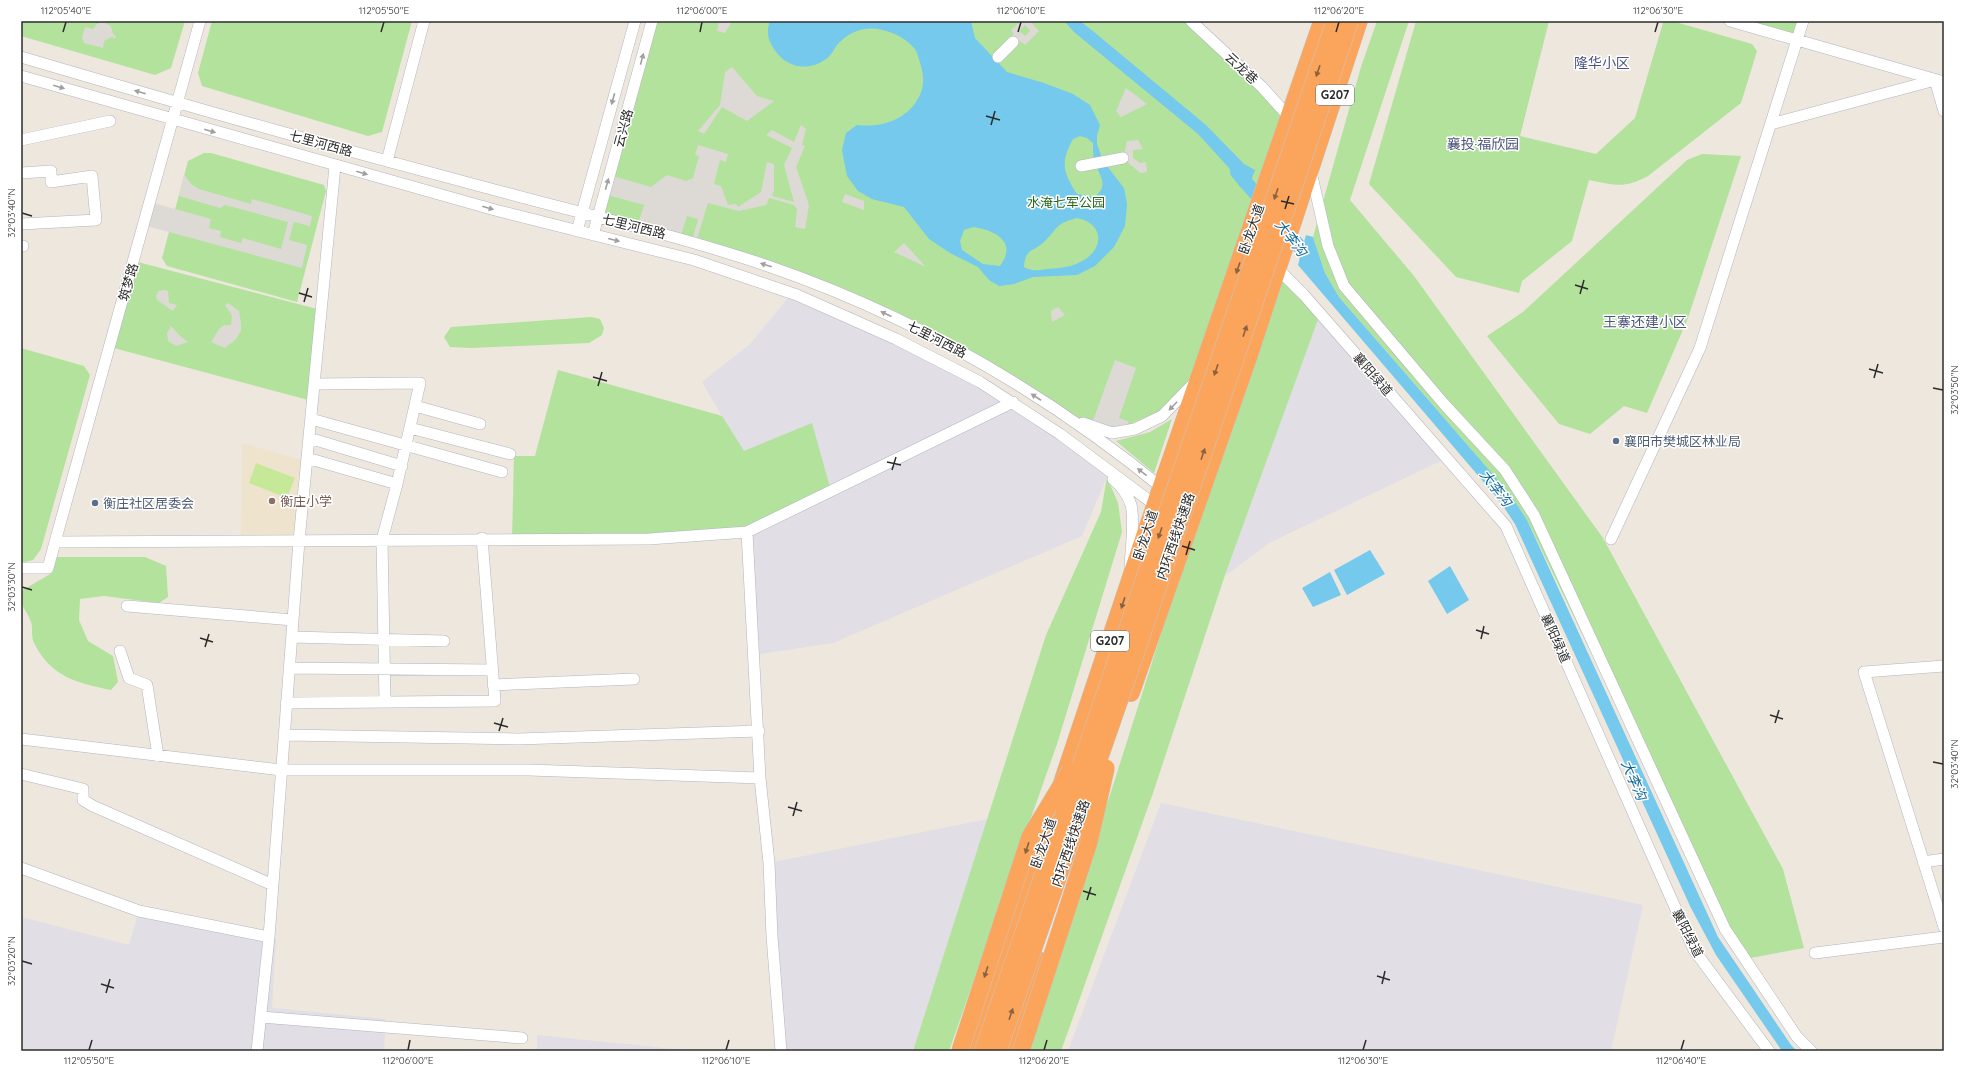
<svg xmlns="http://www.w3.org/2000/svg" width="1965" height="1072" font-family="Quicksand,'Noto Sans SC',sans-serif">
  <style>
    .industrial { fill: #e1dee6 }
    .education { fill: #eee4ce }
    .green { fill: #b2e29c }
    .pitch { fill: #c5e998 }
    .plaza { fill: #dddad5; fill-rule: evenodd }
    .water { fill: #74c9ec; fill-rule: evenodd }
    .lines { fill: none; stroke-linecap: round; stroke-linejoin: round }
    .river { stroke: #74c9ec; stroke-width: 14 }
    .minor-casing { stroke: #b2b4bf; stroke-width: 12 }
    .highway-casing { stroke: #c8c8c8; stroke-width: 18 }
    .minor { stroke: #fff; stroke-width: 11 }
    .highway { stroke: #fba45b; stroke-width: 17 }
    .highway-bridge-casing { stroke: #c8c8c8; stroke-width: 18; stroke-linecap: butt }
    .highway-bridge { stroke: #fba45b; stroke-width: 17 }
    .oneway { fill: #a0a0a0 }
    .oneway2 { fill: #896241 }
    .ticks { fill: none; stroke: #2c2c2c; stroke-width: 1.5 }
    .service-dot { fill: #5c6f8a; stroke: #fff; stroke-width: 1.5 }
    .education-dot { fill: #8d6e63; stroke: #fff; stroke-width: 1.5 }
    .labels { text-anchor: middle; stroke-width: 3; stroke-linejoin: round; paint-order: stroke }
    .shield { fill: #fff; stroke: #6b6b6b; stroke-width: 1 }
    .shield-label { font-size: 12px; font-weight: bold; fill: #2c2c2c }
    .street-label { font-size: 13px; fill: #2c2c2c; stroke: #fff }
    .park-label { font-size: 13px; fill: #2a681c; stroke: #fff }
    .service-label { font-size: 13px; fill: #4e5e75; stroke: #fff; text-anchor: start }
    .education-label { font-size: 13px; fill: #785e54; stroke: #fff; text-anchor: start }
    .neighbourhood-label { font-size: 14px; fill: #4c547c; stroke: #fff }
    .water-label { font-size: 14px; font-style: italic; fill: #10689b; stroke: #fff }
    .neatline { fill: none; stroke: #2c2c2c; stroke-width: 1.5 }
    .ticks-label { font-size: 10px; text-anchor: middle; fill: #2c2c2c }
  </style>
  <rect width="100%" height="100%" fill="#ede7de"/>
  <path class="industrial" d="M 788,298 L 895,343 L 997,395 L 1085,455 L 1107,477 L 1082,536 L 833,643 L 754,655 L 747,532 L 514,456 L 535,456 L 558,370 L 722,416 L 702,382 L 749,345 Z
    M 1321,308 L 1451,456 L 1269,543 L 1225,576 Z
    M 1161,803 L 1643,905 L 1611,1051 L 1068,1051 Z
    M 988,819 L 913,1051 L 776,1051 L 769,863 Z
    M 139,911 L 276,939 L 272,1008 L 386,1019 L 384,1051 L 21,1051 L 21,917 L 129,945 Z
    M 537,1035 L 694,1051 L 537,1051 Z"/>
  <path class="education" d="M 242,443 L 306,461 L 299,541 L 241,541 Z"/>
  <path class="green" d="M 21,21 L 185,21 L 171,68 L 155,75 L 21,36 Z
    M 212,21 L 412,21 L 382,132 L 368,136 L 202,86 L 198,73 Z
    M 652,21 L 1191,21 L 1290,118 L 1200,378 L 1158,412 L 1125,426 L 1072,420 L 994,369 L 771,267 L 598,217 Z
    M 1377,21 L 1409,21 L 1350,200 L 1414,276 L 1603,538 L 1783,869 L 1804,948 L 1745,959 L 1725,929 L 1527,520 L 1510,494 L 1339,297 L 1325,273 L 1313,237 L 1361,67 Z
    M 1416,21 L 1549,21 L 1520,136 L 1596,154 L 1635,118 L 1663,23 L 1667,21 L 1672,21 L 1752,44 L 1757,51 L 1741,103 L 1648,176 C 1624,189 1614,185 1589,180 L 1572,241 L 1522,281 L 1519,293 L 1456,277 L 1369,184 Z
    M 1730,21 L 1803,21 L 1797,40 Z
    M 204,153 L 211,153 L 324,185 L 326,191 L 297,302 L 167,266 L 162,258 L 188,161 Z
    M 1702,154 L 1741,156 L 1688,318 L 1647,413 L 1624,406 L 1590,434 L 1559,424 L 1487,336 L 1523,312 L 1687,160 Z
    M 134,261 L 321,310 L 312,401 L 110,347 Z
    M 1277,268 L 1320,314 L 1225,575 L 1153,793 L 1061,1051 L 1022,1051 L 1110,795 Z
    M 591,317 L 600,319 L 604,328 L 602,335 L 589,343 L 471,348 L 450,347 L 444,337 L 451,327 Z
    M 21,348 L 84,366 L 90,375 L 41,549 L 33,560 L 21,563 Z
    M 558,370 L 722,416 L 744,451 L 812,423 L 831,491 L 747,532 L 512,539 L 514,456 L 535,456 Z
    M 1172,419 L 1154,473 L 1116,441 L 1150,432 Z
    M 1107,477 L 1118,503 L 1122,532 L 1057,744 L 949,1051 L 913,1051 L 1046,635 L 1101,512 Z
    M 57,557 L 145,557 L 166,566 L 168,597 L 159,603 L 104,596 L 80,599 L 79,620 L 88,641 L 113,656 L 118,682 L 111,690 C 77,683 51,677 34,643 C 31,637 33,628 31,622 C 25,606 21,610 21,591 L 52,573 Z"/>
  <path class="pitch" d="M 256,463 L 295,478 L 287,498 L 249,483 Z"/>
  <path class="plaza" d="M 719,21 L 732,21 L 725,33 L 717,31 Z
    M 1021,21 L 1030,21 L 1039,31 L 1025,45 L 1020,41 L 1016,45 L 1009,38 L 1014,34 L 1011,30 ZM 1025,25 L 1030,31 L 1025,36 L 1019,31 Z
    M 102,22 L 111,26 L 113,34 L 116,36 L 115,39 L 112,37 L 104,41 L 103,48 L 84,43 L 82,38 L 85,27 L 93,29 L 97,24 Z
    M 732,67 L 757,96 L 774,101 L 747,121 L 722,107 L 704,134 L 698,131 L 720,105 L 725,72 Z
    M 1126,88 L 1147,104 L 1121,117 L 1116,111 Z
    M 801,125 L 806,129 L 802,145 L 805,146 L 796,167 L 809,205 L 805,229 L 795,227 L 797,209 L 794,205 L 769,198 L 766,205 L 739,211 L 708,203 L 696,242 L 692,241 L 698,219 L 687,216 L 680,238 L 637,227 L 644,205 L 604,194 L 609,175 L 651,187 L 667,175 L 686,181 L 693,178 L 699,156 L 695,155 L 698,145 L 728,154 L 726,162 L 720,160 L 714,184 L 721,186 L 728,205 L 736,204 L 738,207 L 761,192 L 767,162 L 774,164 L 774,190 L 772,196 L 794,202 L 784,165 L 792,148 L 766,135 L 772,130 L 794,142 Z
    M 1138,140 L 1143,149 L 1133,150 L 1133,158 L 1140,163 L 1146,162 L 1147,172 L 1140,173 L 1123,158 L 1127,141 Z
    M 184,174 L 191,184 L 199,189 L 251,204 L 252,199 L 312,216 L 310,226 L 294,222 L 289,240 L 307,245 L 302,268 L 143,225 L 150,202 L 211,219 L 209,228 L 221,231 L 220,237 L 241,243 L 243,238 L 281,249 L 288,222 L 225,205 L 220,208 L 179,196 Z
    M 845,194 L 864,201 L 864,210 L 842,202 Z
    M 904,243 L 926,267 L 894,252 Z
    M 165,290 L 168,291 L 169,303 L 177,305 L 173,311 L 157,300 L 156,296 L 158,291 Z
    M 228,303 L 239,311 L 241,323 L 241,331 L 236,339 L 225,348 L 211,342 L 219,329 L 224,325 L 231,325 L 232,315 L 225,305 Z
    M 1058,307 L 1065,315 L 1052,322 L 1051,311 Z
    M 171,326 L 180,336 L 188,342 L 176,346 L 168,341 L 167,333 Z
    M 1115,360 L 1136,368 L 1119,418 L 1128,421 L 1128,430 L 1091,426 Z"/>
  <path class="water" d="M 770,21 L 971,21 L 975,38 L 1007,72 L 1044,83 L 1073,94 L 1090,105 L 1100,125 L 1097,136 L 1097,144 L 1103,161 L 1124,188 L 1127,204 L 1125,226 L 1114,247 L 1095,266 L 1077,275 L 1033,277 L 1014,284 L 999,286 L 989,280 L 978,267 L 950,253 L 929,239 L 904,207 L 872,199 L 858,191 L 847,176 L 842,150 L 846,133 L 857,125 C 881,128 907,120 919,97 C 927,81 922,69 917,53 C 915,46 902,37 895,34 C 873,25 854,26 837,45 C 834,49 831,56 826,59 C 808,72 786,68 774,49 C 768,40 766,32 770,21 ZM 1080,136 L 1087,138 L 1093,143 C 1093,148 1093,154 1094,160 C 1098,175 1111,185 1094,197 L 1077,194 C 1063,172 1060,163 1073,139 ZM 1077,218 C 1103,223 1105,247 1084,260 C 1073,267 1061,268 1048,269 C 1040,270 1031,272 1024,267 C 1025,248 1034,252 1045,241 C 1058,228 1056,223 1077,218 ZM 973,227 C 995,230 1018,242 1000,266 L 983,264 L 962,250 L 960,241 L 964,230 Z
    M 1064,21 L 1080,21 L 1094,32 L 1206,125 L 1244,164 L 1255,170 L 1247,191 L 1240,187 L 1229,168 L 1198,134 L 1074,32 Z
    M 1306,235 L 1313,237 L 1325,273 L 1339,297 L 1510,494 L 1527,520 L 1718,937 L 1791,1045 L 1797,1051 L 1782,1051 L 1716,955 L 1691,908 L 1515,524 L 1499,500 L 1298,265 Z
    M 1370,550 L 1385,574 L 1347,595 L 1334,570 Z
    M 1450,566 L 1469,600 L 1447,614 L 1428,581 Z
    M 1330,572 L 1341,595 L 1313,607 L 1302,588 Z"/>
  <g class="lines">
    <path class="river" d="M 1237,172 L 1266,206
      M 1283,227 L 1304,252 L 1312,267"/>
    <defs>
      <path id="minor" d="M 1191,21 L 1262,87 L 1290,118
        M 1803,21 L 1797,40 L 1944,82
        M 21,57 C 160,98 299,138 439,175 C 487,188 535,201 583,213 C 646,229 707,245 768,266 C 913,316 1048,394 1166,491
        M 998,57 L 1013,42
        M 21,76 L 495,210 L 694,260 L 797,295 L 896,339 L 980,382 L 1060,434 L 1159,508
        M 1771,124 L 1935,80 L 1944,111
        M 21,140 L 110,121
        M 387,161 L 424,21
        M 1081,166 L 1123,158
        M 1311,172 L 1328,246 L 1344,286 L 1444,404 L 1505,470 L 1534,515 L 1725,929 L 1797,1037 L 1811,1051
        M 21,173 L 51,171 L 51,182 L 92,176 L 96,220 L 21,224
        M 577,231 L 635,21
        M 593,235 L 652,21
        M 21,246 L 23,246
        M 1277,268 L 1304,295 L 1506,526 L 1694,950 L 1769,1051
        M 314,384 L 420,383 L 397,484 L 382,540 L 385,702
        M 415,406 L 480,424
        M 311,419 L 502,472
        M 1083,423 L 1112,433 L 1135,429 L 1162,416 L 1195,382
        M 410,428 L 510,454
        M 309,438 L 402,466
        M 307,458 L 397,484
        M 1113,479 C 1120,485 1128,495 1131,505 C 1135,520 1131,549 1130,566
        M 747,532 L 760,778 L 769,863 L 772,936 L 781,1051
        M 1611,539 L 1700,348 L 1797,40 L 1730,21
        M 55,542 L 200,21
        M 21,568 L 48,568 L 55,542 L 649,539 L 747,532 L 1013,402
        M 127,606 L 293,620
        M 292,637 L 444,641
        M 120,651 L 129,678 L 147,685 L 158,756
        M 1944,666 L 1864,672 L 1944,927
        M 289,668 L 492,670
        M 493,685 L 634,679
        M 286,703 L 495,701 L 482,538
        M 284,735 L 518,739 L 759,731
        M 21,739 L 281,770 L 529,770 L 760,778
        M 21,774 L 83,789 L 83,800 L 93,806 L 273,885
        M 1923,862 L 1944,859
        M 21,868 L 139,911 L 269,937
        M 1815,953 L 1944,937
        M 261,1017 L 522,1038
        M 257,1051 L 269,937 L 299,541 L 335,166"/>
      <path id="highway" d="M 1131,693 L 1248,359 L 1359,21
        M 972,1051 L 1155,505 L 1322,21
        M 1012,1051 L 1042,961"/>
    </defs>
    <use href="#minor" class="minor-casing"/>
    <use href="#highway" class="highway-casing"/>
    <use href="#minor" class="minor"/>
    <use href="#highway" class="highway"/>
    <defs>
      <path id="highway-bridge" d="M 960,1051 L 1030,837 L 1070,771
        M 983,1051 L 1335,21
        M 998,1051 L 1123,690 L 1350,21
        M 1021,1051 L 1089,842 L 1106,768"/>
    </defs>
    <use href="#highway-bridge" class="highway-bridge-casing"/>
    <use href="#highway-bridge" class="highway-bridge"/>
  </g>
  <defs><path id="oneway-solid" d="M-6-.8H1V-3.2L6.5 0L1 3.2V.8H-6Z"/></defs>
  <g class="oneway">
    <use href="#oneway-solid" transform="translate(642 59) rotate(-75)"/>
    <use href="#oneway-solid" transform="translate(59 87) rotate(16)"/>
    <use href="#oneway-solid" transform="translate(140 92) rotate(-164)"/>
    <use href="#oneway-solid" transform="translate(613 99) rotate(105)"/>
    <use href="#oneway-solid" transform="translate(210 131) rotate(16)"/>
    <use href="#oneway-solid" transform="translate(362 173) rotate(16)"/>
    <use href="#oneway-solid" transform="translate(607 184) rotate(-75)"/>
    <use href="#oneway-solid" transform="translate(488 208) rotate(16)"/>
    <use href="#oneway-solid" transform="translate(614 240) rotate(14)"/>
    <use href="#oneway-solid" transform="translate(766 265) rotate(-162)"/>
    <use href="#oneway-solid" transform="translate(886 314) rotate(-155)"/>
    <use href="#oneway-solid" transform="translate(1036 397) rotate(-147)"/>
    <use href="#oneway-solid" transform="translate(1173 406) rotate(134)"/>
    <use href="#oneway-solid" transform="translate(1142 472) rotate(-142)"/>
  </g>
  <g class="oneway2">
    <use href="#oneway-solid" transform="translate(1318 71) rotate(109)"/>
    <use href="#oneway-solid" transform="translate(1276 194) rotate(109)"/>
    <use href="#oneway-solid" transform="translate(1238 268) rotate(109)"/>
    <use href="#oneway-solid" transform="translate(1245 331) rotate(-71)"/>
    <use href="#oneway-solid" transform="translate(1216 370) rotate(109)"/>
    <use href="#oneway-solid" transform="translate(1203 454) rotate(-71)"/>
    <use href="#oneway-solid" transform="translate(1160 533) rotate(109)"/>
    <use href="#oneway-solid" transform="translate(1123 603) rotate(108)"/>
    <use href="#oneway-solid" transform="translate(1027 848) rotate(108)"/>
    <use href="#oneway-solid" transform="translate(986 972) rotate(108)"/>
    <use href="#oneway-solid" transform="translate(1011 1014) rotate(-71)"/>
  </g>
  <path class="ticks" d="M 63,32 L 66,22M 381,32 L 384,22M 700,32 L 702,22M 1018,32 L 1021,22M 1336,32 L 1339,22M 1655,32 L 1658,22M 986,116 L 1000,120M 991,125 L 995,111M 1281,201 L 1294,204M 1285,209 L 1289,196M 22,213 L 32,216M 1575,285 L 1588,289M 299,293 L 312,297M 1580,294 L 1584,280M 304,302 L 308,288M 1869,369 L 1883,373M 593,377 L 607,381M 1874,378 L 1878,364M 598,386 L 602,372M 1933,388 L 1943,390M 887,462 L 901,465M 892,470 L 896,457M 1182,546 L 1195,550M 1186,555 L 1190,541M 22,587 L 32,590M 1476,630 L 1489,634M 200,638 L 213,642M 1481,639 L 1484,626M 205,647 L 209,634M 1770,715 L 1783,719M 494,723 L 508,727M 1775,723 L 1779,710M 499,731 L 503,718M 1933,762 L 1943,764M 788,807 L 802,811M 793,816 L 797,802M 1083,891 L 1096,895M 1087,900 L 1091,887M 22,961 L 32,964M 1377,976 L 1390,980M 101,984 L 114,988M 1382,984 L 1385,971M 106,993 L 110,979M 89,1050 L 92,1040M 408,1050 L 410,1040M 726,1050 L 729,1040M 1044,1050 L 1047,1040M 1363,1050 L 1366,1040M 1681,1050 L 1684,1040"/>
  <g class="service-dot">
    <circle cx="1616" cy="441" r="4"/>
    <circle cx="95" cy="503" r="4"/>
  </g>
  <circle class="education-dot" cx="272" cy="501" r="4"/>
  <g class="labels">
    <g class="shield">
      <rect x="1316" y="85" width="38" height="20" rx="3"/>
      <rect x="1091" y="631" width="38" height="20" rx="3"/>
    </g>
    <g class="shield-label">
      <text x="1335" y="99">G207</text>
      <text x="1110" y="645">G207</text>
    </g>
    <g class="street-label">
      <text transform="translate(1242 68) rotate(43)" y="5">云龙巷</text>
      <text transform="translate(623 128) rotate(-75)" y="5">云兴路</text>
      <text transform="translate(321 143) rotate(15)" y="5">七里河西路</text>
      <text transform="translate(634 226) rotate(14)" y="5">七里河西路</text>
      <text transform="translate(1251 229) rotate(-71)" y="5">卧龙大道</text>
      <text transform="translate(128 282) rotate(-74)" y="5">筑梦路</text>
      <text transform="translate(937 339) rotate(27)" y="5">七里河西路</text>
      <text transform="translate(1373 374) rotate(49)" y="5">襄阳绿道</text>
      <text transform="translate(1145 535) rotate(-72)" y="5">卧龙大道</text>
      <text transform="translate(1175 536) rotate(-71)" y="5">内环西线快速路</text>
      <text transform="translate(1556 638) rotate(66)" y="5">襄阳绿道</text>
      <text transform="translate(1043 843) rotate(-71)" y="5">卧龙大道</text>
      <text transform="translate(1070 843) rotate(-71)" y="5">内环西线快速路</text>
      <text transform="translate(1688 933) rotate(63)" y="5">襄阳绿道</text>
    </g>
    <g class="park-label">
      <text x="1066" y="207">水淹七军公园</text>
    </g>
    <g class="service-label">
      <text x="1624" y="446">襄阳市樊城区林业局</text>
      <text x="103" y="508">衡庄社区居委会</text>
    </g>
    <g class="education-label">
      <text x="280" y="506">衡庄小学</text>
    </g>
    <g class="neighbourhood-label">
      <text x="1602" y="68">隆华小区</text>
      <text x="1483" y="149">襄投·福欣园</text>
      <text x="1645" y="327">王寨还建小区</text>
    </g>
    <g class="water-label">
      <text transform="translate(1291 238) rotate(52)" y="5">大李沟</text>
      <text transform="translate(1496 488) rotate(52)" y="5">大李沟</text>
      <text transform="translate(1634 780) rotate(66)" y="5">大李沟</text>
    </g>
  </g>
  <rect width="1965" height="1072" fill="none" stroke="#ffffff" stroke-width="44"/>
  <rect x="22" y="22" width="1921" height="1028" class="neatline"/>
  <g class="ticks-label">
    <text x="66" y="14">112°05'40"E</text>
    <text x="384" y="14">112°05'50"E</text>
    <text x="702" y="14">112°06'00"E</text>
    <text x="1021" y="14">112°06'10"E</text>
    <text x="1339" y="14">112°06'20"E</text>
    <text x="1658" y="14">112°06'30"E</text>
    <text transform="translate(11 213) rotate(-90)" y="4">32°03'40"N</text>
    <text transform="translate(1954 390) rotate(-90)" y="4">32°03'50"N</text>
    <text transform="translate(11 587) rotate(-90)" y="4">32°03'30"N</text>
    <text transform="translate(1954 764) rotate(-90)" y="4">32°03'40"N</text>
    <text transform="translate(11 961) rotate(-90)" y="4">32°03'20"N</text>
    <text x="89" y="1064">112°05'50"E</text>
    <text x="408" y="1064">112°06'00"E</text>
    <text x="726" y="1064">112°06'10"E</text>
    <text x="1044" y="1064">112°06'20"E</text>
    <text x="1363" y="1064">112°06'30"E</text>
    <text x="1681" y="1064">112°06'40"E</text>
  </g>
</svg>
